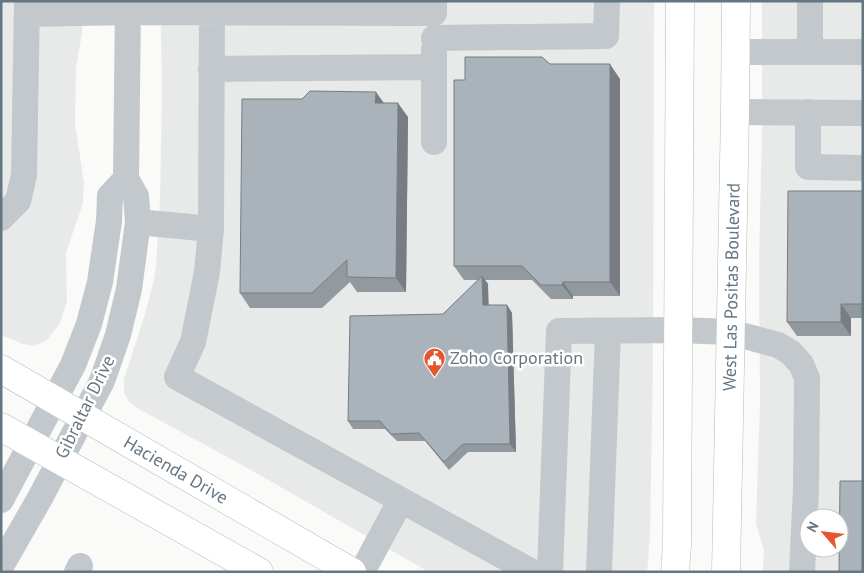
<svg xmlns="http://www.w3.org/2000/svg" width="864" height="573" font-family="'PT Sans',sans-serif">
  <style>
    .built { fill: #e8e9e9; fill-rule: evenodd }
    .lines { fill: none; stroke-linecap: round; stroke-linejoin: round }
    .major-casing { stroke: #b5babe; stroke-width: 29 }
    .minor { stroke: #c3c8cc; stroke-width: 26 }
    .major { stroke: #fff; stroke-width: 28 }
    .wall { fill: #929a9f }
    .shaded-wall { fill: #777d82 }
    .building { fill: #aab3b9; stroke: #777d82 }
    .labels { text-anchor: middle; stroke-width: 5; stroke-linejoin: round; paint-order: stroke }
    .street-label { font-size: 18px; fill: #657683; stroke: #fff }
    .poi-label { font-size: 18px; fill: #657683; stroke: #fff; text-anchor: start }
  </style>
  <rect width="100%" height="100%" fill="#fafaf8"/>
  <path class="built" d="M 1,1 L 82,1 L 82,33 L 76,68 L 75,124 L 84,183 L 83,203 L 66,253 L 67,302 L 60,323 L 47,340 L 34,346 L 23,344 L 1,335 Z
    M 162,1 L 654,1 L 653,359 L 650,537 L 647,572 L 429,572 L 242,465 L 137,408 L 129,402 L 124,392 L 124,379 L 145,314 L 154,280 L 156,266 L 160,199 L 162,90 L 161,38 Z
    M 762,1 L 863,1 L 863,572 L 763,572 L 764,550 L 756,524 L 760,402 L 759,264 L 762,130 ZM 809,518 L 839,518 L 839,548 L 809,548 Z"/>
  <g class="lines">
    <defs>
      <g id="major">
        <path id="s1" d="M 1,369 L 352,572"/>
        <path d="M 1,427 L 259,572"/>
        <path d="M 675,572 L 677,545 L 680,1"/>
        <path id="s2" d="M 726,572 L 735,112 L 736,1"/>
      </g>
    </defs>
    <use href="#major" class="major-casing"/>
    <path class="minor" d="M 212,1 L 211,229 L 207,272 L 193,342 L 177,377 L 532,572
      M 27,14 L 128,12 L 434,13 L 434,1
      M 434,38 L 606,36 L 607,1
      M 434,50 L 434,142
      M 735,52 L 863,52
      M 810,52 L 810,1
      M 211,69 L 434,67
      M 735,112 L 863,113
      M 808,112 L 808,167 L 863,168
      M 1,218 L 18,201 L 24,175 L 27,1
      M 138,222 L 211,229
      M 1,500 L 73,365 L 89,324 L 100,282 L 109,221 L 110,196 L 126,179
      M 1,566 L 40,498 L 102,381 L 118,335 L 129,289 L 138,222 L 136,196 L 126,179 L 128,1
      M 77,572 L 80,566
      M 362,572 L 401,500
      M 550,572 L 559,331 L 678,330 L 730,332 L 778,345 L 790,352 L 801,364 L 807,378 L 806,489 L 802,572
      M 599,572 L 608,331"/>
    <use href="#major" class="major"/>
  </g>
  <path class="wall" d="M 550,64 L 620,79 L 620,296 L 573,296 L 573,299 L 551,299 L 532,280 L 485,280 L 488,284 L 488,305 L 507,305 L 512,313 L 516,452 L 468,452 L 449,470 L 425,441 L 397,441 L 385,429 L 353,429 L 348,421 L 443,314 L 478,280 L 464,280 L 454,266 L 465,80 Z
    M 408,117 L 406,292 L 357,292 L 350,282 L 322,308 L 250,308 L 240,293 Z
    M 863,191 L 863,318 L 851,318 L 851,336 L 797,336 L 787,322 Z"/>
  <path class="shaded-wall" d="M 610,64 L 620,79 L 620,296 L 610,282 Z
    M 376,92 L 386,106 L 375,103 Z
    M 398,103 L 408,117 L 406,292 L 396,278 Z
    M 482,276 L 488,284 L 489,313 L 483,305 Z
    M 563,282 L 573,296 L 573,299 L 562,285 Z
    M 841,304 L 851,318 L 851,336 L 841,322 Z
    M 507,305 L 512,313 L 516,452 L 510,444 Z"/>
  <path class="building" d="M 465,57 L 542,57 L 550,64 L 610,64 L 610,282 L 563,282 L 562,285 L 541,285 L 522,266 L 454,266 L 454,80 L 465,80 Z
    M 310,91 L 376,92 L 375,103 L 398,103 L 396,278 L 347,277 L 347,260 L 312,293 L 240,293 L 242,99 L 302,99 Z
    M 788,191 L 863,191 L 863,304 L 841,304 L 841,322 L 787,322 Z
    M 482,276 L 483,305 L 507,305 L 510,444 L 463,444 L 444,462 L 419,433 L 391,434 L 380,421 L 348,421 L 350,316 L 443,314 Z
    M 840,481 L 863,481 L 863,572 L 839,572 Z"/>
  <defs>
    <symbol id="civic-pin" viewBox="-11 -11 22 30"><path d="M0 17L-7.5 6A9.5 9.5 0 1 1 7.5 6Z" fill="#e4572e" stroke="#fff"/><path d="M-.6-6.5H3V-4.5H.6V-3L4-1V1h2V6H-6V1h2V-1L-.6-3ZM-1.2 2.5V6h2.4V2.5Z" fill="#fff"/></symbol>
  </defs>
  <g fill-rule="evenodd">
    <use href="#civic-pin" x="422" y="346" width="25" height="34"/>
  </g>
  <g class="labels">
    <g class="street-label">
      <text dy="6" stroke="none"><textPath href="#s2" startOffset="285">West Las Positas Boulevard</textPath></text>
      <text transform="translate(85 407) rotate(-64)" y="6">Gibraltar Drive</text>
      <text dy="6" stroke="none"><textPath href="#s1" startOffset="202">Hacienda Drive</textPath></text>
    </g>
    <g class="poi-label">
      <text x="450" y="364">Zoho Corporation</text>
    </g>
  </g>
  <rect width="864" height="573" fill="none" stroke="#657683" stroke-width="5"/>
  <g transform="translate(824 533) rotate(298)"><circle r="24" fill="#ffffff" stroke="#c1c8cd"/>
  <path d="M0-4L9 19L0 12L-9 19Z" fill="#e4572e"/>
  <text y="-8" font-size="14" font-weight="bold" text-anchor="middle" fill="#657683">N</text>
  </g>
</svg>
